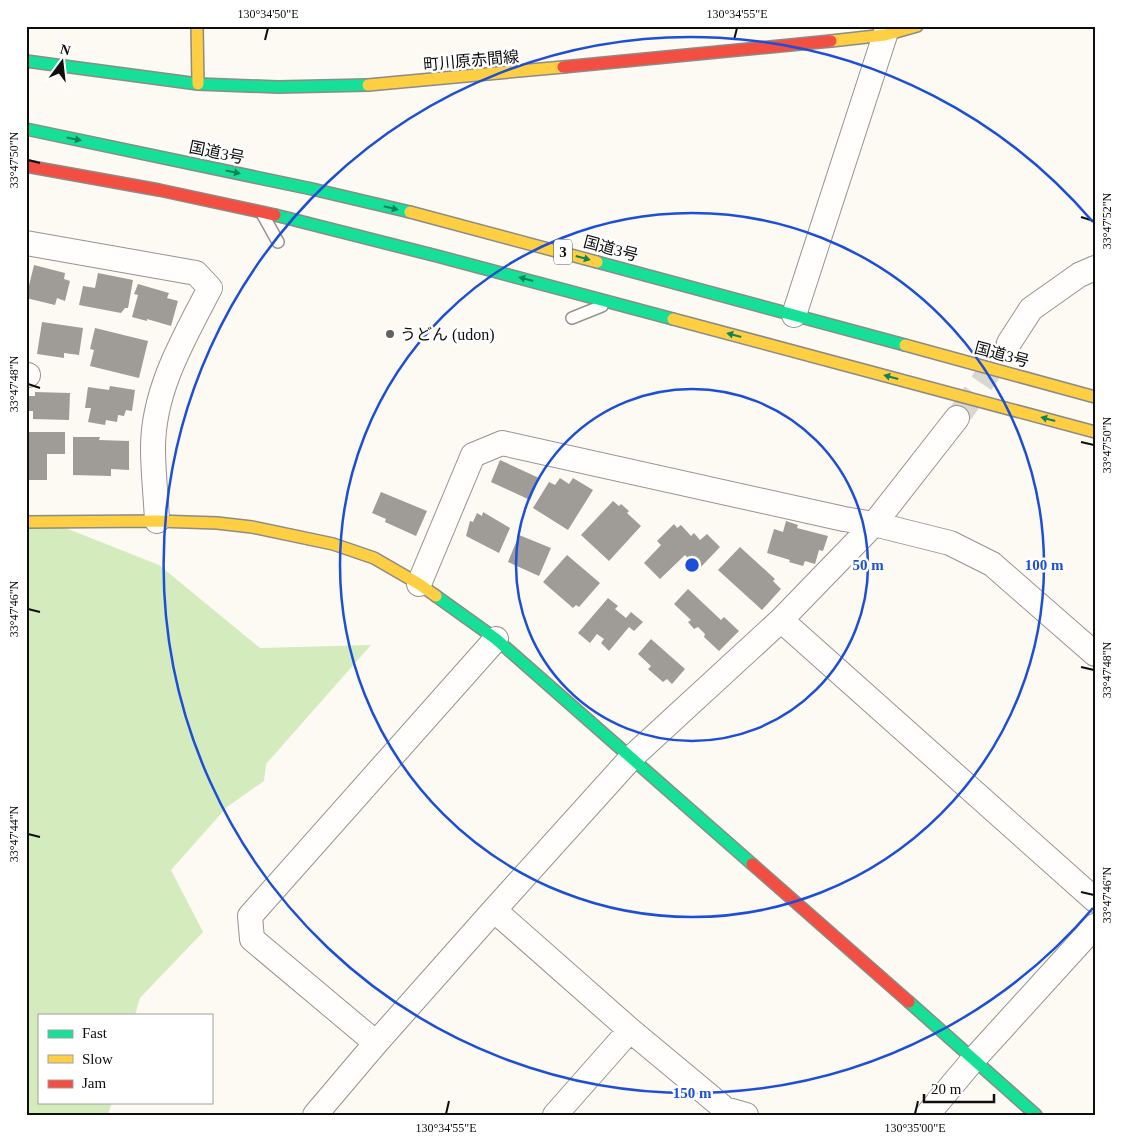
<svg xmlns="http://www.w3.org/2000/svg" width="1121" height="1141" font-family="'Times New Roman','Noto Sans JP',serif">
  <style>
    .forest { fill: #d4ecbd }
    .building { fill: #9f9c98 }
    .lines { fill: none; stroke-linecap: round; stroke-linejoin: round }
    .street-tunnel { stroke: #d8d7d0; stroke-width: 24; stroke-dasharray: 24 12; stroke-linecap: butt }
    .lane-casing { stroke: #959491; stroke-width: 14 }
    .street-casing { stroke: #959491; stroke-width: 26 }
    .fast-casing { stroke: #8c8b87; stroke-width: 14 }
    .slow-casing { stroke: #8c8b87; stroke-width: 14 }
    .jam-casing { stroke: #8c8b87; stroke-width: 14 }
    .lane { stroke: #fffefd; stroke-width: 11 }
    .street { stroke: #fffefd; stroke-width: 24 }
    .fast { stroke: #16e098; stroke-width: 11 }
    .slow { stroke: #ffcf43; stroke-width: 11 }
    .jam { stroke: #f24e42; stroke-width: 11 }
    .oneway { fill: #12825a }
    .ticks { fill: none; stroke: #0e0e0e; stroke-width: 2 }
    .ring { fill: none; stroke: #1d4ed8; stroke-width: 2.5 }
    .poi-dot { fill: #61615e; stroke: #fff; stroke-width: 2 }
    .labels { text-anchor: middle; stroke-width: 5; stroke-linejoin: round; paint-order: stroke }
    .shield { fill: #fff; stroke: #565656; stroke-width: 1 }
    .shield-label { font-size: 15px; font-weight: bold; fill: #0e0e0e }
    .street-label { font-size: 16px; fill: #0e0e0e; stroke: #fff }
    .poi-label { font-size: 16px; fill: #0e0e0e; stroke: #fff; text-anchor: start }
    .centre { fill: #1d4ed8; stroke: #fff; stroke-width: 2.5 }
    .ring-label { font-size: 15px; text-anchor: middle; font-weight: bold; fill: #1d4ed8; stroke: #fff; stroke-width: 5; stroke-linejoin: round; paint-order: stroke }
    .neatline { fill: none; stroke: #0e0e0e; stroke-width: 2 }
    .ticks-label { font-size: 12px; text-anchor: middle; fill: #0e0e0e }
  </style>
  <rect width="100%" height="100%" fill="#fcfaf2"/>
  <path class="forest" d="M 26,523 L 53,523 L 159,565 L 260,648 L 371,645 L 266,764 L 264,781 L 227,807 L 171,870 L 203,932 L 140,998 L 135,1015 L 39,1015 L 39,1102 L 112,1102 L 108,1115 L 26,1115 Z"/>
  <path class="building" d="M 34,265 L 65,273 L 64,279 L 70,281 L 65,301 L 57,298 L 55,305 L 26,298 Z
    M 98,273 L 133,280 L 128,308 L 125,308 L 121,313 L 79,305 L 83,286 L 95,288 Z
    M 138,284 L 169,293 L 167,298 L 178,301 L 171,326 L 147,319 L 147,321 L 132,317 L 138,295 L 134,294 Z
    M 42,322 L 83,328 L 79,355 L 64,353 L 64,358 L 37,354 Z
    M 95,328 L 148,341 L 139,378 L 90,366 L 94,350 L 90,349 Z
    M 110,386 L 135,390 L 132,411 L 126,410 L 124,416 L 118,415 L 117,422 L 106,420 L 105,425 L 88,422 L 91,408 L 85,408 L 88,387 L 109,390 Z
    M 35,392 L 70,393 L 69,420 L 33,419 L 33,411 L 26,411 L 26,396 L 35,396 Z
    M 26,432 L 65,432 L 65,454 L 47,454 L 47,480 L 26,480 Z
    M 73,437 L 100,437 L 99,440 L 129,441 L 129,470 L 111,469 L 111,476 L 73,475 Z
    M 500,460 L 539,478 L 530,500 L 491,482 Z
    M 560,478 L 569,484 L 573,478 L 593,490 L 568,530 L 533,508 L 549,482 L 555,485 Z
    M 381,492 L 427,511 L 416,536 L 385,522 L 386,519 L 372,513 Z
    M 613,501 L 619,506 L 621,504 L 629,511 L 627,513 L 641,526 L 609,561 L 581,535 Z
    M 483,512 L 510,528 L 499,553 L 466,536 L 470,521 L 473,522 L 477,513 L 482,516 Z
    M 786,521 L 798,525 L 797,528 L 828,536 L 823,551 L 819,550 L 815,564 L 805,561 L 803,566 L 789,562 L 790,560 L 767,553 L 774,529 L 783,532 Z
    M 674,524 L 677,528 L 681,525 L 691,536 L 694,533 L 700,540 L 707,534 L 720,547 L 699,569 L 685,555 L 660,579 L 644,563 L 661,545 L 657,541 Z
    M 519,535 L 551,548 L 539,576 L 508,562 Z
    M 740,547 L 775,579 L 773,581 L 781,589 L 762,610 L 718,570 Z
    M 567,555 L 600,583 L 579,607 L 576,605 L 573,608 L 543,582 Z
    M 688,589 L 721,620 L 724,617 L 739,631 L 719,651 L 704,637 L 705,634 L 698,627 L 694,629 L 688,622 L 691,620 L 674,604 Z
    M 608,598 L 618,606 L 615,609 L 626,618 L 631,612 L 643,622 L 634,631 L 629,627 L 609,651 L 601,643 L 604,639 L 597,634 L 590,643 L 578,633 Z
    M 651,639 L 685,669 L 672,684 L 667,679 L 663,682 L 648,669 L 651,666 L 638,654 Z"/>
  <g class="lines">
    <path class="street-tunnel" d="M 961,413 L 1009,343"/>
    <defs>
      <path id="lane" d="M 263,215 L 278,242
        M 572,318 L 602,306"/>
      <path id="street" d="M 26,243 L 196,273 L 210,288 C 184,338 153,390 153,448 C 153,472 156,497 157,521
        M 794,315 L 885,35
        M 1009,343 L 1031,309 L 1079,275 L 1095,268
        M 26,375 L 28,375
        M 419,584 L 473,455 L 502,443 L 844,519 L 874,524 L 950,543 L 992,564 L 1095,654
        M 781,620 L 1095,900
        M 494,910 L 630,1030 L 725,1109 L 746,1115
        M 376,1043 L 252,939 L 250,916 L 496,639
        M 315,1115 L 376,1043 L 494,910 L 632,757 L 781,620 L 874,524 L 957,418
        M 555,1115 L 630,1030
        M 927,1115 L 973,1060 L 1095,926"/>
      <path id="fast" d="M 26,61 L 198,84 L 278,87 L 368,85
        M 26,129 L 312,189 L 410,212
        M 275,215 L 437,256 L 673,319
        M 597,262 L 905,345
        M 436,596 L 496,639 L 752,864
        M 909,1002 L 1036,1115"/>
      <path id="slow" d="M 197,26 L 198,84
        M 831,41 L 885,35 L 917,26
        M 368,85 L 563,67
        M 410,212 L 597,262
        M 673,319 L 1095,432
        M 905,345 L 1095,397
        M 26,522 L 157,521 L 217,523 L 252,527 L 333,544 L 374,558 L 419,584 L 436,596"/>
      <path id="jam" d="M 563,67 L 831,41
        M 26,166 L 159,190 L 275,215
        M 752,864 L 909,1002"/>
    </defs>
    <use href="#lane" class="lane-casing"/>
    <use href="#street" class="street-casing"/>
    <use href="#fast" class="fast-casing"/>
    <use href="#slow" class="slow-casing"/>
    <use href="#jam" class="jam-casing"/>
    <use href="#lane" class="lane"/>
    <use href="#street" class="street"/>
    <use href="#fast" class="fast"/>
    <use href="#slow" class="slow"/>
    <use href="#jam" class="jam"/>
  </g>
  <defs><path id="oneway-solid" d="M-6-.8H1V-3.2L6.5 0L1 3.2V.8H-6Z" transform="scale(1.25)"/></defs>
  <g class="oneway">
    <use href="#oneway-solid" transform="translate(74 139) rotate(11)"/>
    <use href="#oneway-solid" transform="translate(233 172) rotate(12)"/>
    <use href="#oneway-solid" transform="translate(391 208) rotate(14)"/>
    <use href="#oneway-solid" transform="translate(583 258) rotate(15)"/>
    <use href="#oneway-solid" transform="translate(526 279) rotate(-165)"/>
    <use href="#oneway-solid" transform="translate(734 335) rotate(-165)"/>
    <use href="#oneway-solid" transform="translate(891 377) rotate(-165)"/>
    <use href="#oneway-solid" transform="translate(1048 419) rotate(-165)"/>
  </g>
  <path class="ticks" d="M 265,40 L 268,28M 734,40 L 737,28M 28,160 L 40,163M 1081,217 L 1094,221M 28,384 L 40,388M 1081,442 L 1094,445M 28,609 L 40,612M 1081,667 L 1094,670M 28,834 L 40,837M 1081,892 L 1094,895M 446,1114 L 449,1101M 915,1114 L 918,1101"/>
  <g class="ring">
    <circle cx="692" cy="565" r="176"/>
    <circle cx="692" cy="565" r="352"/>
    <path d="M1093 908A528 528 0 1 1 1093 222"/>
  </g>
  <circle class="poi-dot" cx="390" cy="334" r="5"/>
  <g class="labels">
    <rect class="shield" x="554" y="239.5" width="18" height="25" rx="4"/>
    <g class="shield-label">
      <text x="563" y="257">3</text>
    </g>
    <g class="street-label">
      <text transform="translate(471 60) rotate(-5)" y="6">町川原赤間線</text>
      <text transform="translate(217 152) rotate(12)" y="6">国道3号</text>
      <text transform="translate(611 248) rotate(15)" y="6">国道3号</text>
      <text transform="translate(1002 354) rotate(15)" y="6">国道3号</text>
    </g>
    <g class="poi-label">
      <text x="400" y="340">うどん (udon)</text>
    </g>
  </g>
  <circle cx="692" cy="565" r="8" class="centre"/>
  <g class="ring-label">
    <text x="868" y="570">50 m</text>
    <text x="1044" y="570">100 m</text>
    <text x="692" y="1098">150 m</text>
  </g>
  <rect width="1121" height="1141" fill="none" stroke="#ffffff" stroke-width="55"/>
  <rect x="38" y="1014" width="175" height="90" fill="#ffffff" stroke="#9f9f9f"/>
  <rect x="48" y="1030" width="25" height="8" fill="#16e098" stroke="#9f9f9f"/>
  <text x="82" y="1038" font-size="15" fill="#0e0e0e">Fast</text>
  <rect x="48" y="1055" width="25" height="8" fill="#ffcf43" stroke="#9f9f9f"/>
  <text x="82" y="1064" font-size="15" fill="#0e0e0e">Slow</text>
  <rect x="48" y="1080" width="25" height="8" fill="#f24e42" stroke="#9f9f9f"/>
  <text x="82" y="1088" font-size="15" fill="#0e0e0e">Jam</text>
  <g transform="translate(62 62) rotate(15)" stroke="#ffffff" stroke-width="4" paint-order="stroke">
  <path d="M0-4L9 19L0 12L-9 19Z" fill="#0e0e0e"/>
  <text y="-8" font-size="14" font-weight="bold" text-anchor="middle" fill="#0e0e0e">N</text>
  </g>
  <path d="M924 1094v8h70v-8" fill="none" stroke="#0e0e0e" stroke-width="2.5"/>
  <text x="931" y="1094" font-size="15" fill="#0e0e0e" stroke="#ffffff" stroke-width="4" paint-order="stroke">20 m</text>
  <rect x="28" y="28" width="1066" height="1086" class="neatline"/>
  <g class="ticks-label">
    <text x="268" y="18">130°34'50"E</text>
    <text x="737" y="18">130°34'55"E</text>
    <text transform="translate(14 160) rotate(-90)" y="4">33°47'50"N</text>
    <text transform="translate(1107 221) rotate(-90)" y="4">33°47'52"N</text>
    <text transform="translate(14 384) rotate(-90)" y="4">33°47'48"N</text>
    <text transform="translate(1107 445) rotate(-90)" y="4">33°47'50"N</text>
    <text transform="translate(14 609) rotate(-90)" y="4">33°47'46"N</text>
    <text transform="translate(1107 670) rotate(-90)" y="4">33°47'48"N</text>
    <text transform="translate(14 834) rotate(-90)" y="4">33°47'44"N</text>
    <text transform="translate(1107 895) rotate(-90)" y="4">33°47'46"N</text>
    <text x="446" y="1132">130°34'55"E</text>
    <text x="915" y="1132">130°35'00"E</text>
  </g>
</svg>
